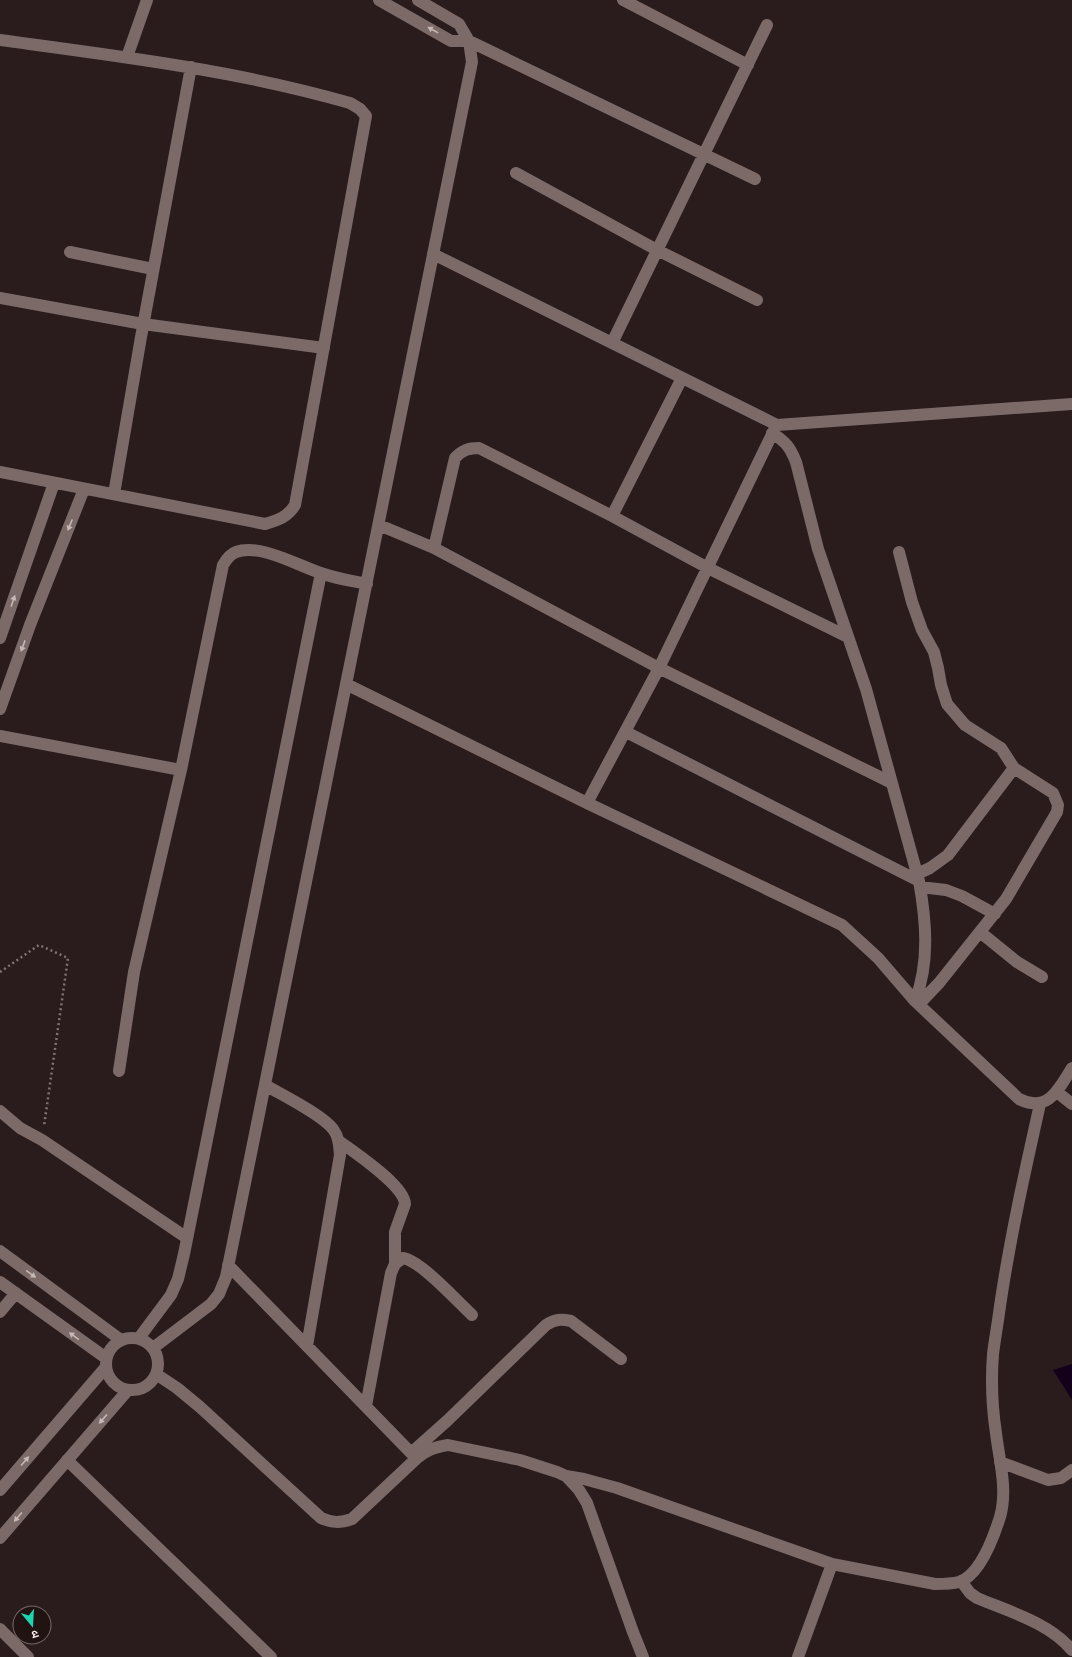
<svg xmlns="http://www.w3.org/2000/svg" width="1072" height="1657" font-family="'Libre Baskerville','Noto Sans Devanagari',serif">
  <style>
    .water { fill: #14001a }
    .lines { fill: none; stroke-linecap: round; stroke-linejoin: round }
    .path { stroke: #807373; stroke-width: 2.5; stroke-dasharray: 2 3; stroke-linecap: butt }
    .minor { stroke: #7c6a69; stroke-width: 12 }
    .oneway { fill: #c5b8b7 }
  </style>
  <rect width="100%" height="100%" fill="#2a1c1c"/>
  <path class="water" d="M 1072,1364 L 1072,1400 L 1053,1370 Z"/>
  <g class="lines">
    <path class="path" d="M 0,972 L 39,945 L 68,958 L 44,1126"/>
    <path class="minor" d="M 379,0 L 451,41 L 469,41 L 755,179
      M 623,0 L 748,65
      M 0,40 C 118,56 235,70 350,103 L 360,109 L 366,116 L 295,505 C 288,517 278,520 265,524 L 0,472
      M 127,57 L 147,0
      M 516,173 L 657,250 L 757,300
      M 70,252 L 153,269
      M 433,254 L 777,425 L 1072,404
      M 0,298 L 143,324 L 324,348
      M 612,343 L 767,25
      M 772,433 C 786,442 790,447 796,462 L 818,549 L 866,689 L 919,881 C 926,920 930,962 915,1001
      M 114,494 L 141,337 L 191,67
      M 612,516 L 682,378
      M 379,525 L 434,548 L 659,668 L 892,783
      M 434,548 L 455,458 C 462,450 469,448 479,448 L 612,516 L 708,568 L 848,637
      M 899,552 L 912,602 L 922,630 L 934,652 L 938,668 L 941,685 L 947,704 L 965,725 L 1001,748 L 1014,768 L 1053,793 L 1058,805 L 1057,812 L 1006,899 L 939,983 L 919,1004
      M 0,638 L 54,483
      M 346,684 L 587,803 L 842,925 L 878,958 L 915,1001 L 1019,1099 C 1048,1113 1058,1090 1072,1068
      M 0,709 L 30,625 L 84,489
      M 626,732 L 919,881
      M 0,736 L 181,770
      M 587,803 L 659,668 L 776,426
      M 917,874 L 930,868 L 948,855 L 1014,768
      M 920,887 L 946,890 L 962,896 L 995,914
      M 980,932 L 1017,962 L 1042,977
      M 119,1071 L 134,972 L 181,770 L 223,565 C 226,560 230,554 236,552 C 261,543 300,567 324,574 C 338,579 353,581 367,584
      M 265,1085 C 282,1095 321,1114 333,1129 C 339,1137 339,1145 340,1155 L 307,1346
      M 1057,1092 L 1072,1104
      M 0,1111 L 20,1128 L 42,1140 L 187,1238
      M 339,1141 C 355,1153 404,1185 405,1204 L 395,1232 L 395,1264
      M 0,1251 L 121,1340
      M 228,1265 L 416,1458
      M 0,1282 L 106,1358
      M 0,1312 L 16,1293
      M 139,1338 L 171,1295 L 178,1279 L 184,1254 L 321,573
      M106 1364a26 26 0 1 1 52 0a26 26 0 1 1-52 0Z
      M 153,1348 L 211,1304 L 219,1294 L 226,1277 L 472,62 L 469,41 L 459,24 L 418,0
      M 156,1374 L 177,1388 L 200,1407 L 321,1518 C 332,1523 340,1523 352,1519 L 417,1458 C 427,1450 435,1447 448,1445 L 520,1460 L 557,1472 L 566,1476 L 579,1490 L 587,1503 L 633,1632 L 643,1657
      M 366,1406 L 391,1273 L 395,1264 L 403,1258 C 421,1261 457,1301 472,1315
      M 411,1453 L 448,1420 L 546,1325 C 555,1319 561,1319 571,1321 L 621,1359
      M 67,1460 L 271,1657
      M 1000,1462 L 1048,1480 L 1061,1478 L 1072,1470
      M 566,1476 L 584,1479 L 617,1488 L 832,1564 L 935,1584 C 943,1584 951,1584 959,1582 C 980,1575 994,1536 1000,1517 C 1008,1489 999,1460 996,1433 C 992,1407 991,1380 993,1354 C 995,1338 998,1322 1000,1306 C 1010,1238 1025,1171 1040,1104
      M 0,1490 L 106,1367
      M 0,1538 L 128,1390
      M 961,1581 L 970,1593 L 977,1598 C 1010,1612 1048,1622 1072,1650
      M 0,1629 L 28,1657
      M 798,1657 L 832,1564"/>
  </g>
  <defs><path id="oneway-solid" d="M-6-.8H1V-3.2L6.5 0L1 3.2V.8H-6Z"/></defs>
  <g class="oneway">
    <use href="#oneway-solid" transform="translate(433 30) rotate(-151)"/>
    <use href="#oneway-solid" transform="translate(70 525) rotate(112)"/>
    <use href="#oneway-solid" transform="translate(13 601) rotate(-71)"/>
    <use href="#oneway-solid" transform="translate(23 646) rotate(110)"/>
    <use href="#oneway-solid" transform="translate(31 1274) rotate(36)"/>
    <use href="#oneway-solid" transform="translate(74 1336) rotate(-144)"/>
    <use href="#oneway-solid" transform="translate(103 1419) rotate(131)"/>
    <use href="#oneway-solid" transform="translate(25 1461) rotate(-49)"/>
    <use href="#oneway-solid" transform="translate(18 1517) rotate(131)"/>
  </g>
  <g transform="translate(32 1625) rotate(162)"><circle r="19" fill="#211312" stroke="#766a69"/>
  <path d="M0-3L7 15L0 10L-7 15Z" fill="#1dd5b1"/>
  <text y="-6" font-size="11" font-weight="bold" text-anchor="middle" fill="#f6eceb">उ</text>
  </g>
</svg>
